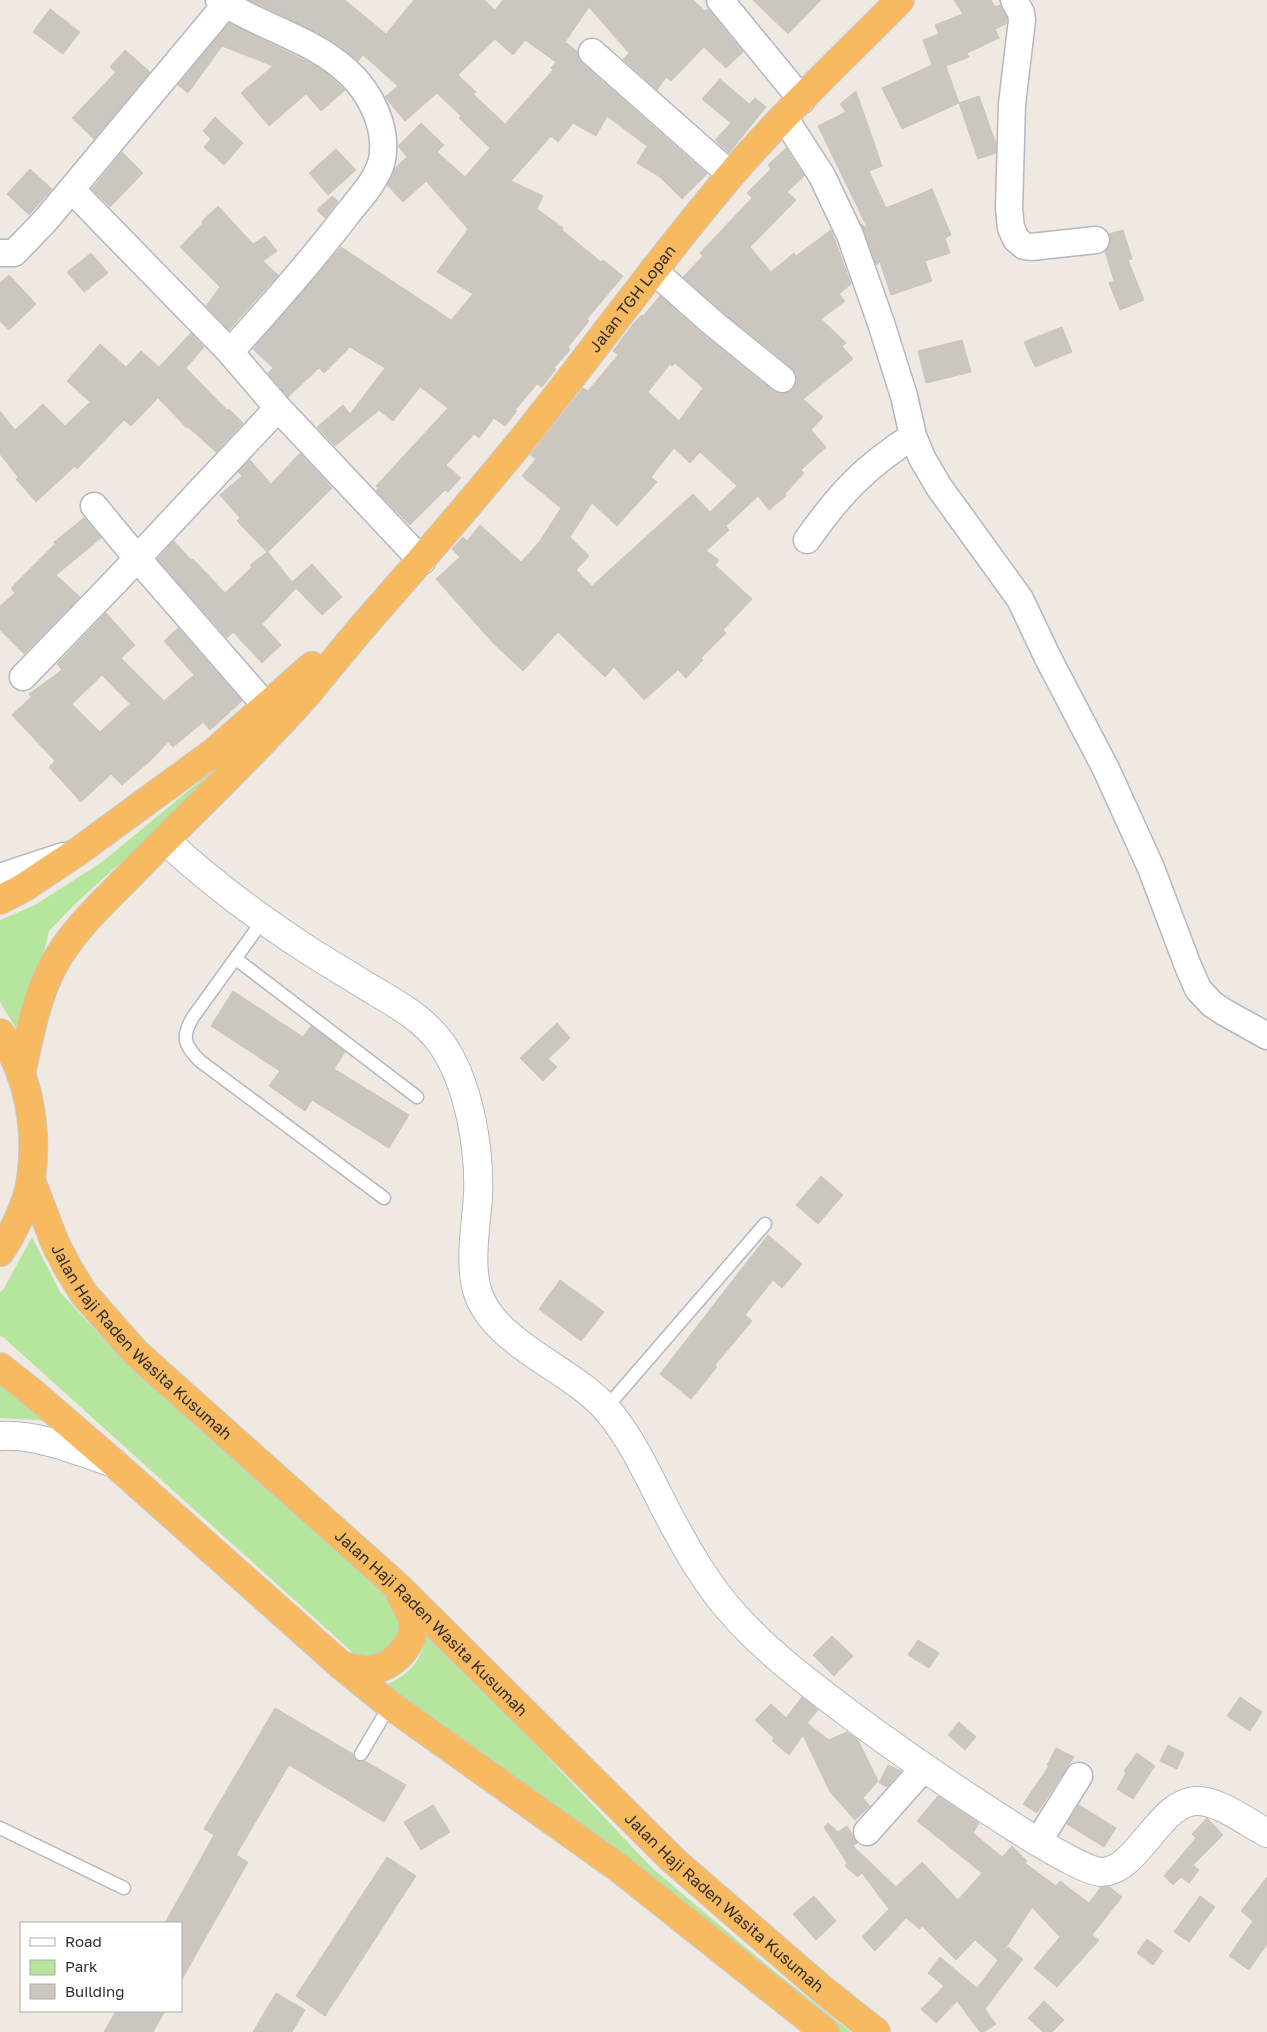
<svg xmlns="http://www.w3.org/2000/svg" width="1267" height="2032" font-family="'Golos Text',sans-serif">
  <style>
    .green { fill: #b6e59e }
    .building { fill: #cbc7bf; stroke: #cbc5ba; fill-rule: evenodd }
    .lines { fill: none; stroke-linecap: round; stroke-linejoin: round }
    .service-casing { stroke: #b4b7c1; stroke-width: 15 }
    .minor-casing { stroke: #b4b7c1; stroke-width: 29 }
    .tertiary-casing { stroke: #b4b7c1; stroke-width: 30 }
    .trunk-casing { stroke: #c9c9c9; stroke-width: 30 }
    .service { stroke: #fff; stroke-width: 12 }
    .minor { stroke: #fff; stroke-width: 26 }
    .tertiary { stroke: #fff; stroke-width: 28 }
    .trunk { stroke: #f8ba60; stroke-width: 28 }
    .labels { text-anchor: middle; stroke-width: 4; stroke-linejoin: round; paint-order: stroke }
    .street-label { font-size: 16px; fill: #2e2e2e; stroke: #fff }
  </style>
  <rect width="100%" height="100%" fill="#efe9e1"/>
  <path class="green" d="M 211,772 L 218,779 L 108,874 L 75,904 L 49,931 L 22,1038 L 0,1002 L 0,920 L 35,905 L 102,862 Z
    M 32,1237 L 60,1292 L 109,1345 L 405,1612 L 406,1637 L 388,1658 L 360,1659 L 3,1337 L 0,1336 L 0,1292 L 3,1290 Z
    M 0,1371 L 51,1421 L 0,1418 Z
    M 426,1628 L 652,1868 L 769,1967 L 851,2032 L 829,2032 L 377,1689 C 407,1677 425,1662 426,1628 Z"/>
  <path class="building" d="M 249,0 L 345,0 L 386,34 L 414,0 L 484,0 L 495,10 L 503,0 L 693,0 L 705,11 L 708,9 L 743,52 L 726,68 L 704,47 L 671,81 L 666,77 L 657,90 L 623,59 L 629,53 L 589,7 L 565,42 L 577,51 L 578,57 L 582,63 L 707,174 L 682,199 L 660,177 L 637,163 L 647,146 L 607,116 L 596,136 L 573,123 L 558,142 L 551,136 L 511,181 L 543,196 L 537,209 L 563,228 L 562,230 L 601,262 L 603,260 L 623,276 L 587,319 L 589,321 L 568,347 L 570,350 L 554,368 L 556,369 L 542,387 L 537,384 L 515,410 L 517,411 L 505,426 L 494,418 L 479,438 L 474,434 L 446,465 L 461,478 L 448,492 L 445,490 L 410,525 L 376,491 L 378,488 L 376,486 L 448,408 L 420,387 L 393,421 L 379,410 L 335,446 L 317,427 L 343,405 L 350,414 L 385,368 L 350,347 L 324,373 L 319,368 L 288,397 L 268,373 L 273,368 L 253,349 L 341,247 L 451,320 L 473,294 L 437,272 L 468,229 L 426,181 L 403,202 L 387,185 L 395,168 L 407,157 L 398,146 L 421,123 L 444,145 L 437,152 L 465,177 L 490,148 L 459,118 L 461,116 L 437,93 L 405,121 L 385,97 L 398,86 L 363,55 L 358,61 L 325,37 ZM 495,39 L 513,55 L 525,40 L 556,62 L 551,68 L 553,70 L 505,124 L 473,94 L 476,92 L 458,75 Z
    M 753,0 L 821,0 L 788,34 Z
    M 954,0 L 991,0 L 995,7 L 1000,5 L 1007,18 L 1006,24 L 995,29 L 999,38 L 967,53 L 969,57 L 946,66 L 959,103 L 902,129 L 882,88 L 932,65 L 923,40 L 939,34 L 935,25 L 963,14 Z
    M 50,9 L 80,32 L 63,54 L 33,32 Z
    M 229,23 L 310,63 L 325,72 L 345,90 L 321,111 L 306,94 L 269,126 L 241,93 L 273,66 L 222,46 L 188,93 L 178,85 Z
    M 125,50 L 150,72 L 94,139 L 72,118 L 116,72 L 110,67 Z
    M 720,79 L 749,104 L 755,98 L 766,107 L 729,153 L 715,140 L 731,123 L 702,99 Z
    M 856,91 L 882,166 L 869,171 L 886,208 L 932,189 L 951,235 L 945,238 L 950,253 L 925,261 L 932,281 L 891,295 L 880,262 L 876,265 L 861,224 L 868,229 L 818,126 L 846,112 L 840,104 Z
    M 979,96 L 996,144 L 996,153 L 978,159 L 959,103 Z
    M 215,117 L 243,143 L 224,165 L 204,147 L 211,139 L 203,131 Z
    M 786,148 L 804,176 L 787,192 L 796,200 L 750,247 L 771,272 L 794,253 L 796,256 L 831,230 L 851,284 L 839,294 L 845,301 L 821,319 L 846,343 L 842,346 L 853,359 L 803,399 L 823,417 L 811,430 L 826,447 L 801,470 L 804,473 L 785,494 L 786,496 L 769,510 L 758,496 L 726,526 L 729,530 L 706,551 L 719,560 L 715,565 L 752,599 L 723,630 L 726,633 L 701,658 L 703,660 L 686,678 L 678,670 L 644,700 L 614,667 L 605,677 L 558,632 L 523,671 L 494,644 L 436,579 L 460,557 L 452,549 L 463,537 L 467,541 L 480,525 L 521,562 L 540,541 L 561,508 L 522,476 L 536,459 L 530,455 L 583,388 L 588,391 L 618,355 L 613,351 L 633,324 L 642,315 L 643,316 L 660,296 L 705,336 L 773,391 L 780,394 L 787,393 L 793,389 L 797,381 L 796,373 L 791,367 L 724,313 L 683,277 L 703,256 L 700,253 L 752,198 L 747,193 L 771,169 L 768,165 ZM 675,363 L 703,388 L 679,421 L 648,392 L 670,364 L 672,366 ZM 674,448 L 690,463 L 700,452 L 737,486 L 710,512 L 693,494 L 592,586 L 576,570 L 589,556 L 570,537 L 592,503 L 617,526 L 657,482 L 651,477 Z
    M 336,149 L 356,170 L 328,195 L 309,173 Z
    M 122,152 L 143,173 L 110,207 L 92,189 Z
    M 30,169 L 52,189 L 29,215 L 7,194 Z
    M 332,196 L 338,201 L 325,218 L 317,210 Z
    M 218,206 L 253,244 L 265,236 L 277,251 L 263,261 L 278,275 L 229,330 L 206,306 L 220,287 L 180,247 L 203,223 L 202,221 Z
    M 1123,230 L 1132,259 L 1128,260 L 1144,300 L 1120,310 L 1109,283 L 1114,281 L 1105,251 L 1110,246 L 1109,234 Z
    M 91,253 L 108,273 L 84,292 L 67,272 Z
    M 9,275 L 36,304 L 9,330 L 0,321 L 0,283 Z
    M 1062,327 L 1072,352 L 1035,367 L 1024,342 Z
    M 191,333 L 204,347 L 186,368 L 227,410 L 229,409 L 243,423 L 216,452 L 188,427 L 187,428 L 158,398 L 131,426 L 124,420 L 77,469 L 75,466 L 36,502 L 16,479 L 18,477 L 0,454 L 0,411 L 15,430 L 43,404 L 65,426 L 90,402 L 67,381 L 100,344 L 126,367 L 141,351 L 159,367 Z
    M 962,340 L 971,372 L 926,383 L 918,351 Z
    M 300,453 L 332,488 L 268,552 L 292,582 L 312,564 L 342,597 L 322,615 L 296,588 L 262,624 L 281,645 L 262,663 L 233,632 L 227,638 L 157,559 L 174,541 L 191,560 L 193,559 L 225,593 L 252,567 L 250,565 L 267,552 L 237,521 L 240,518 L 220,495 L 242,476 L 238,472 L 250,460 L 271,484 Z
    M 84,518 L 101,538 L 56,575 L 80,597 L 24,654 L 0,630 L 0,606 L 15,593 L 11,588 L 55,544 L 54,542 Z
    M 106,613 L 135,645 L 121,658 L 164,701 L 194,675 L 164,641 L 178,628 L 242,701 L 210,730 L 203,722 L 173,747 L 168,742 L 150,761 L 122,785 L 111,774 L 81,802 L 49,767 L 55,761 L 12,715 L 31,697 L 29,694 L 62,670 L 57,664 ZM 102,675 L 130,704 L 100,732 L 72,704 Z
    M 233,991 L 303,1037 L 311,1026 L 345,1052 L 334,1069 L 409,1115 L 389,1148 L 312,1100 L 305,1111 L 269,1086 L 280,1071 L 211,1026 Z
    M 557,1023 L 570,1038 L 548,1059 L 557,1067 L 543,1081 L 520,1058 Z
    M 821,1176 L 843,1195 L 818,1224 L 796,1205 Z
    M 768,1235 L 802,1264 L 782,1288 L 773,1280 L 745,1315 L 752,1321 L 715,1365 L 717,1367 L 691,1399 L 660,1374 Z
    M 560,1280 L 604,1312 L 581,1341 L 539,1309 Z
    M 832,1636 L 853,1656 L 834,1676 L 813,1655 Z
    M 918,1640 L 939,1653 L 929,1668 L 908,1655 Z
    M 802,1697 L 818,1710 L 807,1723 L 829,1740 L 847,1732 L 858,1740 L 878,1781 L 863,1798 L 870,1806 L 855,1820 L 830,1792 L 803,1735 L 789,1755 L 772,1741 L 774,1738 L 755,1720 L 771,1704 L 786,1718 Z
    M 1240,1697 L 1262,1712 L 1250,1731 L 1227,1716 Z
    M 275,1708 L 353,1754 L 357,1761 L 365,1761 L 406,1785 L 384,1822 L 289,1765 L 236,1855 L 248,1862 L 181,1981 L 181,1923 L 165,1923 L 214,1835 L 204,1829 Z
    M 959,1722 L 976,1737 L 965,1750 L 948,1735 Z
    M 1168,1745 L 1184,1753 L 1177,1769 L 1160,1761 Z
    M 1056,1748 L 1074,1757 L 1037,1813 L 1023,1804 L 1049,1766 L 1047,1765 Z
    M 1137,1753 L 1155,1766 L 1133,1799 L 1117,1789 L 1126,1773 L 1124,1771 Z
    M 888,1765 L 901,1771 L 887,1787 L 879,1783 Z
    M 938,1796 L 979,1823 L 973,1833 L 1002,1857 L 1012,1846 L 1027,1861 L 1025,1863 L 1056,1886 L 1060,1881 L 1089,1903 L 1101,1887 L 1108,1886 L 1122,1897 L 1092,1935 L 1099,1940 L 1057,1987 L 1034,1968 L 1060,1937 L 1032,1907 L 998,1960 L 975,1940 L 956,1960 L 922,1926 L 920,1929 L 906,1918 L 875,1951 L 862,1937 L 889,1909 L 862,1873 L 858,1877 L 845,1866 L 847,1863 L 824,1827 L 828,1823 L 838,1832 L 847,1826 L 857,1843 L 853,1846 L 896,1887 L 922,1862 L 958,1900 L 982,1873 L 917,1821 Z
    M 433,1805 L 450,1832 L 421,1850 L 404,1822 Z
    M 1079,1805 L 1116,1828 L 1104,1847 L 1067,1824 Z
    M 1207,1818 L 1223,1835 L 1193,1865 L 1199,1870 L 1189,1883 L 1181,1877 L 1173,1885 L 1164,1876 L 1196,1838 L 1192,1834 Z
    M 387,1857 L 416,1876 L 325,2016 L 296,1996 Z
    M 1267,1877 L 1267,1944 L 1249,1970 L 1229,1956 L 1253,1921 L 1241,1911 Z
    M 814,1896 L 836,1921 L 816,1940 L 793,1914 Z
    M 1200,1896 L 1215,1907 L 1189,1942 L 1174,1932 Z
    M 1147,1939 L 1163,1951 L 1153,1965 L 1137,1953 Z
    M 1008,1947 L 1023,1959 L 985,2009 L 996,2024 L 984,2032 L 980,2032 L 957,2001 L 936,2023 L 921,2009 L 944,1986 L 928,1973 L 940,1957 L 977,1988 Z
    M 276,1993 L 305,2010 L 292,2032 L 253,2032 Z
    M 1044,2001 L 1064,2020 L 1052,2032 L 1043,2032 L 1028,2018 Z
    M 116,2011 L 165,2011 L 153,2032 L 104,2032 Z"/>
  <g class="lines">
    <defs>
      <path id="service" d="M 264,919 L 193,1017 C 181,1037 184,1045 200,1061 L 384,1198
        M 236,959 L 417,1097
        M 606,1408 L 765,1224
        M 361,1754 L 390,1705
        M 0,1828 L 124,1888"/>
      <path id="minor" d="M 219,0 C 260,27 311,38 348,72 C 371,93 388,128 382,160 C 377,181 358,200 345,217 C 309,264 270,308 230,352
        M 720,0 L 802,100
        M 1014,0 L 1021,13 L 1022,20 L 1012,104 L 1009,209 L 1011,228 L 1016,239 L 1024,246 L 1031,247 L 1096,240
        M 592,52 L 731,175
        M 784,117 L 822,176 L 850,235 L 881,323 L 904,396 L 913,436 L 922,458 L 939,487 L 1020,599 L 1048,658 L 1106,769 L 1151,868 L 1188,966 L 1198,989 L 1212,1004 L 1224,1012 L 1267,1036
        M 72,190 L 230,352 L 278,408 L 422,561
        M 0,253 L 14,253 L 45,221 L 226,4
        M 653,270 L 714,324 L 782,379
        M 94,506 L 137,558 L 266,706
        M 807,540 C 840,493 865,467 913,436
        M 23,677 L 115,582 L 278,408
        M 0,877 L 63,856
        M 867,1832 L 924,1768
        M 1038,1842 L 1079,1776"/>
      <path id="tertiary" d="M 165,840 C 209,881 260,919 311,952 C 330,964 349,975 368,987 C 395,1003 423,1018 441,1043 C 469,1082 480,1149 478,1196 C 476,1226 468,1268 479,1296 C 499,1347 575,1370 609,1412 C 640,1450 656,1495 680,1536 C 690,1555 703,1575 716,1593 C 753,1642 804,1680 852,1716 C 911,1760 971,1800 1033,1839 C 1047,1847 1086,1871 1101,1872 C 1138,1873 1160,1798 1199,1801 C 1221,1802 1248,1823 1267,1833
        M 0,1436 C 39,1434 78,1451 114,1463"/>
      <g id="trunk">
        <path d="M 0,900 L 23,888 L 80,850 L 214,752 L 312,666"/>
        <path d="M 0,1033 C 29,1074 38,1130 31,1179 C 28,1203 13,1233 0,1252"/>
        <path id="s1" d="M 21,1074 C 29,1037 36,999 53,966 C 73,929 106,900 135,870 C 193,811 252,756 307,694 C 331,665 354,636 379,608 C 433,546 487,485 538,420 C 602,339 662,256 729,177 C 782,115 843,58 900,0"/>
        <path id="s2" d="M 31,1180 L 55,1243 L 68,1268 L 84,1294 L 136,1353 L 396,1585 L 674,1861 L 823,1990 L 876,2032"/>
        <path d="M 0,1367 L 33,1393 L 115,1464 L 342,1666 L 390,1705 L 620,1869 L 825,2032"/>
        <path d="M 342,1666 C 351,1667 360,1671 369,1670 C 390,1669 415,1646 413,1624 C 412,1614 406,1605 401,1596"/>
      </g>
    </defs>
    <use href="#service" class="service-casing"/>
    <use href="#minor" class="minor-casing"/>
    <use href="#tertiary" class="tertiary-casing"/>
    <use href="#trunk" class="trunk-casing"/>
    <use href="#service" class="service"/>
    <use href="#minor" class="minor"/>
    <use href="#tertiary" class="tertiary"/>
    <use href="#trunk" class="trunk"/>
  </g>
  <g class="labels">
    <g class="street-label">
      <text dy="6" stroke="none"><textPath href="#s1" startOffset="998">Jalan TGH Lopan</textPath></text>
      <text dy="6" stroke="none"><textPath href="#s2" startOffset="200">Jalan Haji Raden Wasita Kusumah</textPath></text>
      <text dy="6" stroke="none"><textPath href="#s2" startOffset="605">Jalan Haji Raden Wasita Kusumah</textPath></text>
      <text dy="6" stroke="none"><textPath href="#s2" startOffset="1010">Jalan Haji Raden Wasita Kusumah</textPath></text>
    </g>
  </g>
  <rect x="20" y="1922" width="162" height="90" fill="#ffffff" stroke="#ababab"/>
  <rect x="30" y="1938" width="25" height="8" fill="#ffffff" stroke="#ababab"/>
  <text x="65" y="1947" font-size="15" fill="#2e2e2e">Road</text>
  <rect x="30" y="1960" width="25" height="15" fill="#b6e59e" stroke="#ababab"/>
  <text x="65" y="1972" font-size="15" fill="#2e2e2e">Park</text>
  <rect x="30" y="1984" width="25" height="15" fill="#cbc7bf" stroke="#ababab"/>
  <text x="65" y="1997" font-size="15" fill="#2e2e2e">Building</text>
</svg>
